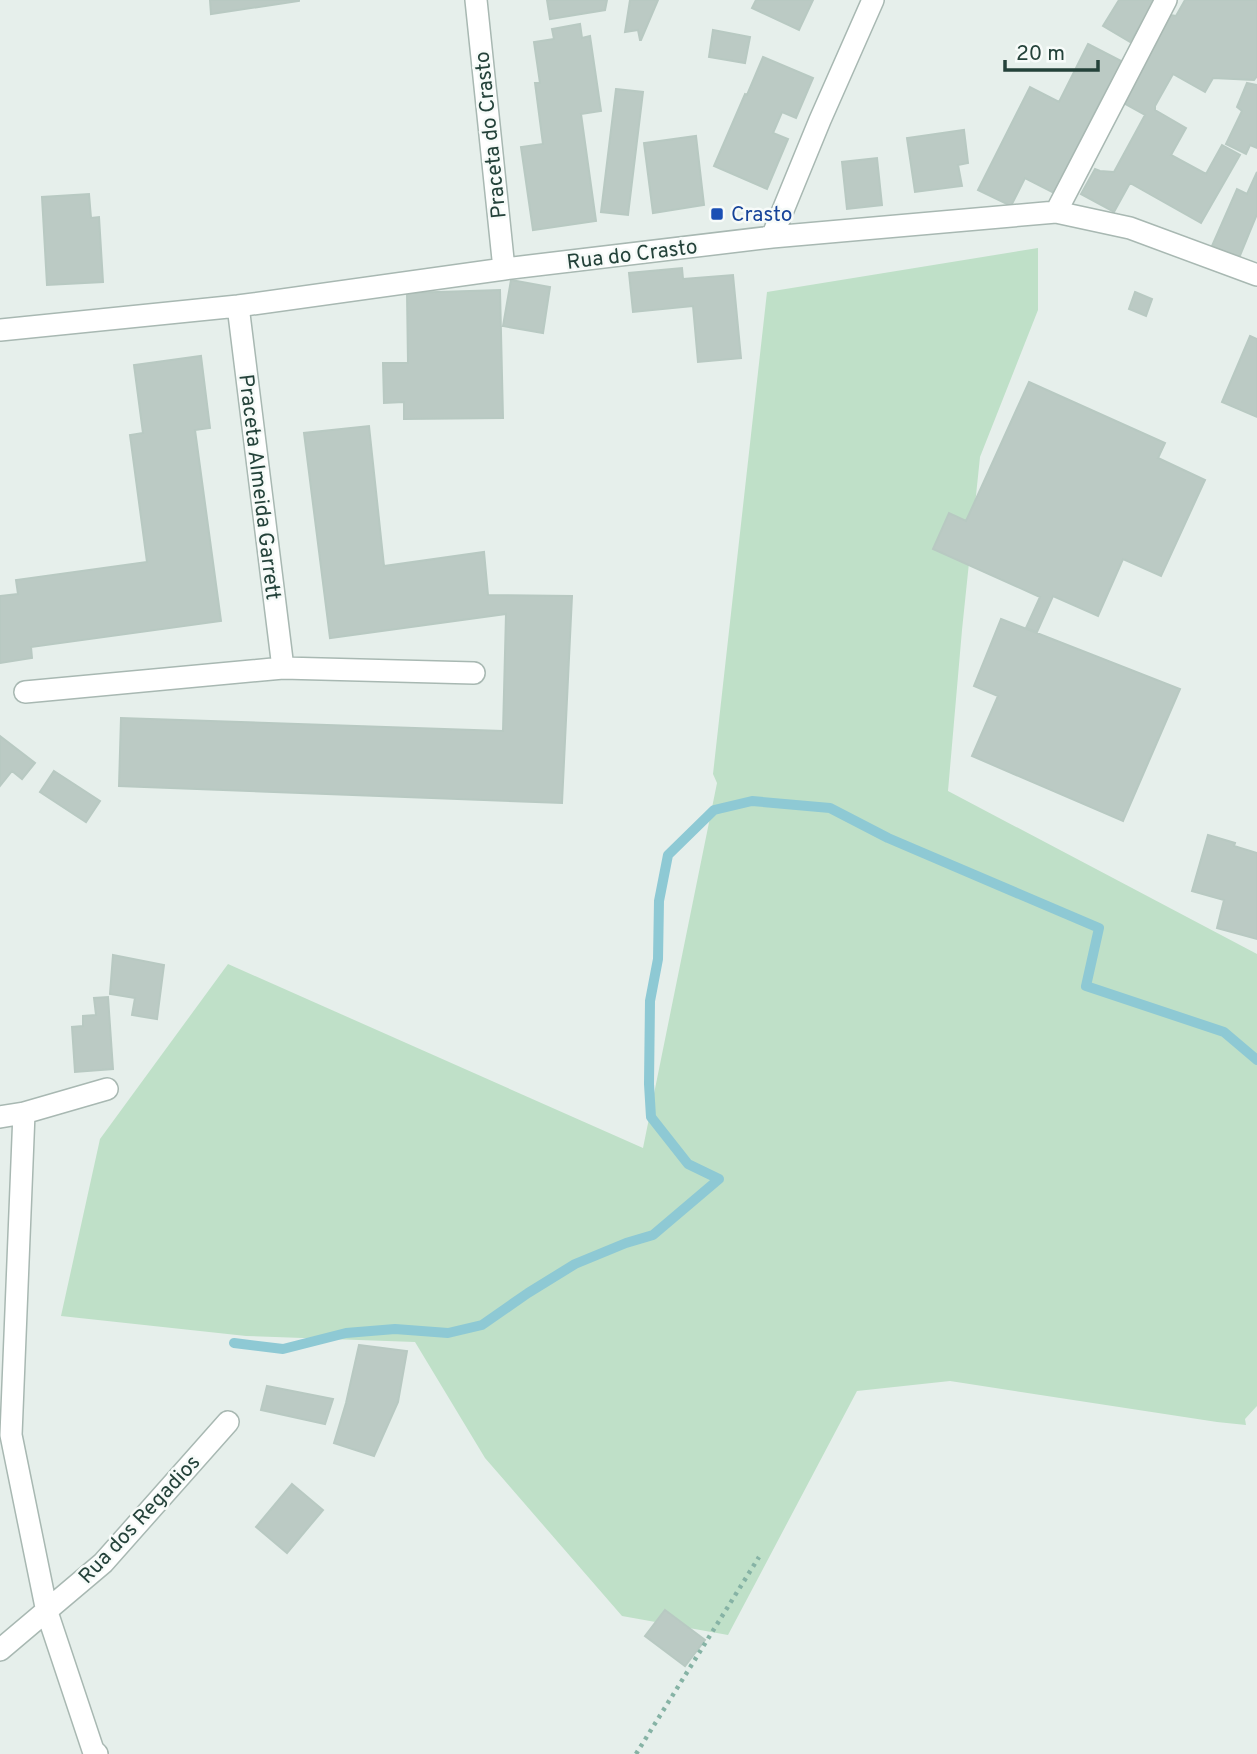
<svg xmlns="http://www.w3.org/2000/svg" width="1257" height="1754" font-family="Overpass,sans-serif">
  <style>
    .green { fill: #bfe0c8 }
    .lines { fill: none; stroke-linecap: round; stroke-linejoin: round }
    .stream { stroke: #8ec9d4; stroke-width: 10 }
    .building { fill: #bbcac4; stroke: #b8c9c2; stroke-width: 2 }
    .minor-casing { stroke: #a8b8b2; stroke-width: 24 }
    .path { stroke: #86b3a5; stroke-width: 4.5; stroke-dasharray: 3.5 5; stroke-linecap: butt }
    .minor { stroke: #fff; stroke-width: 21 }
    .transit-dot { fill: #1a4fb4; stroke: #f7fbf9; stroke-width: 2.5 }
    .labels { text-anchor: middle; stroke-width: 5; stroke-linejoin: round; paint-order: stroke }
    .street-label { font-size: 21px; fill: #24423a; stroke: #f7fbf9 }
    .transit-label { font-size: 21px; fill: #164399; stroke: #f7fbf9; text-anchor: start }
  </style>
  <rect width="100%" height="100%" fill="#e6efeb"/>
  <path class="green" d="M 1038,248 L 1038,310 L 980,457 L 962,630 L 948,791 L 1257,954 L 1257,1406 L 1245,1419 L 1246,1425 L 1217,1422 L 950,1381 L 857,1391 L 728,1635 L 622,1616 L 485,1458 L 415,1342 L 246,1336 L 61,1316 L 100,1139 L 228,964 L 643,1148 L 717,783 L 713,774 L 767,292 Z"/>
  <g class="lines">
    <path class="stream" d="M 234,1343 L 283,1349 L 346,1333 L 395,1329 L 448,1333 L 482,1325 L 528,1293 L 575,1264 L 626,1243 L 653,1235 L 719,1179 L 688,1164 L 651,1117 L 649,1084 L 650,1001 L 658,959 L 659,901 L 668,855 L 714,810 L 752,801 L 830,808 L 888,838 L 1099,928 L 1086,986 L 1224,1032 L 1257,1060"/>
  </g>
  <path class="building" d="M 210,0 L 299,0 L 299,1 L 211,14 Z
    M 547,0 L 607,0 L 605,10 L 550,19 Z
    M 630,0 L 658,0 L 641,40 L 640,40 L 638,30 L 625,32 Z
    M 756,0 L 813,0 L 799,30 L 752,8 Z
    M 1119,0 L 1156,0 L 1130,42 L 1103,26 Z
    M 1185,0 L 1257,0 L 1257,76 L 1254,80 L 1213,78 L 1205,92 L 1173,74 L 1155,106 L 1155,110 L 1186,128 L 1171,155 L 1206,174 L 1222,145 L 1240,155 L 1201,223 L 1130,183 L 1114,212 L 1081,194 L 1095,169 L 1100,171 L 1114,172 L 1145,115 L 1122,102 L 1171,15 L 1176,16 Z
    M 580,24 L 582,38 L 590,36 L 601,111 L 581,114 L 596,221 L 533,230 L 521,147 L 543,144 L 535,83 L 540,83 L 534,42 L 554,39 L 552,29 Z
    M 713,30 L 750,37 L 745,63 L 709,57 Z
    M 1088,44 L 1123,62 L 1104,99 L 1102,98 L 1054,193 L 1025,178 L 1011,206 L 978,190 L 1030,87 L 1059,102 Z
    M 763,57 L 813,78 L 796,118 L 782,112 L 773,133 L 788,139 L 767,189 L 714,166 L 745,94 L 747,95 Z
    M 1247,83 L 1257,85 L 1257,148 L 1250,145 L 1246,154 L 1226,144 L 1242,111 L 1237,107 Z
    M 616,89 L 643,92 L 628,215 L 601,212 Z
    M 964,130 L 968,163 L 958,165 L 962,186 L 915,192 L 907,138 Z
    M 696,136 L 704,205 L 653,213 L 644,143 Z
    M 877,158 L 882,205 L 847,209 L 842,162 Z
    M 1257,172 L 1257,214 L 1239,258 L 1212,246 L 1237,189 L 1247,194 Z
    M 89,194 L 91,218 L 99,217 L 103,282 L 47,285 L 42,197 Z
    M 682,268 L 683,279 L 733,275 L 741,358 L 698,362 L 693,306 L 633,312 L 629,273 Z
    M 511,280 L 550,287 L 543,333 L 503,326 Z
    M 500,290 L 503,418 L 404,419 L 404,402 L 384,403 L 383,363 L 408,363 L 407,293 Z
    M 1135,292 L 1152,299 L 1146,316 L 1129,309 Z
    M 1250,336 L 1257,339 L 1257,417 L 1222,402 Z
    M 201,356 L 210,428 L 195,430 L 221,621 L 31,647 L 32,658 L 0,663 L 0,596 L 18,594 L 16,580 L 147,562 L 130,435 L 143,433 L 134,365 Z
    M 1029,382 L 1165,443 L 1158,458 L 1205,480 L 1161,576 L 1123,559 L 1098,616 L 1053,596 L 1037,632 L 1026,628 L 1040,597 L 933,549 L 949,513 L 966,521 Z
    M 369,426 L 384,566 L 484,552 L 488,595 L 572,596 L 562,803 L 119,786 L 121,718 L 503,731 L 506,614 L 330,638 L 304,433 Z
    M 1001,619 L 1180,689 L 1123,821 L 972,756 L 998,696 L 974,686 Z
    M 0,736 L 35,763 L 22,779 L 12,771 L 0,786 Z
    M 54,771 L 100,801 L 86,822 L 40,792 Z
    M 1208,835 L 1235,843 L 1234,846 L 1257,853 L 1257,939 L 1217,928 L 1224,900 L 1192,891 Z
    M 113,955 L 164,965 L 157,1019 L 132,1015 L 135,998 L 110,994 Z
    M 108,997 L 113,1069 L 75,1072 L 72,1027 L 83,1026 L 83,1016 L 96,1015 L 94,998 Z
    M 359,1345 L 407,1351 L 398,1402 L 374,1456 L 334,1443 L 346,1403 Z
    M 267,1386 L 333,1399 L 325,1424 L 261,1410 Z
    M 292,1484 L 323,1510 L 287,1553 L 256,1527 Z
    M 665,1610 L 705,1640 L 685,1666 L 645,1636 Z"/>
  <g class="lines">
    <defs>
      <path id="minor" d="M 476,0 L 504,269
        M 1056,212 L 1166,0
        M 772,237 L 820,120 L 873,0
        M 238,306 L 283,668
        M 0,330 L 238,306 L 504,269 L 772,237 L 1056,212 L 1130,228 L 1257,275
        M 25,692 L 283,668 L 474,673
        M 24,1113 L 11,1435 L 47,1612 L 93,1750 L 97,1754
        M 0,1117 L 24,1113 L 107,1089
        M 0,1650 L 103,1563 L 228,1422"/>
    </defs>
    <use href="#minor" class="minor-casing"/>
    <path class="path" d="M 636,1754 L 759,1557"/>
    <use href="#minor" class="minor"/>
  </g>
  <rect class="transit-dot" x="710" y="207" width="14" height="14" rx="3.5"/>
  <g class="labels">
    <g class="street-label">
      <text transform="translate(490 135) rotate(-96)" y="7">Praceta do Crasto</text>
      <text transform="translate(632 254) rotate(-7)" y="7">Rua do Crasto</text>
      <text transform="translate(260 487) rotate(83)" y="7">Praceta Almeida Garrett</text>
      <text transform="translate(139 1519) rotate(-47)" y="7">Rua dos Regadios</text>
    </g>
    <g class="transit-label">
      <text x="731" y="221">Crasto</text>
    </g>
  </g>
  <path d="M1005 60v10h93v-10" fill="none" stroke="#24423a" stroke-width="3.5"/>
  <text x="1016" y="60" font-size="21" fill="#24423a" stroke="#f7fbf9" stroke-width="5" paint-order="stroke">20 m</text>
</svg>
